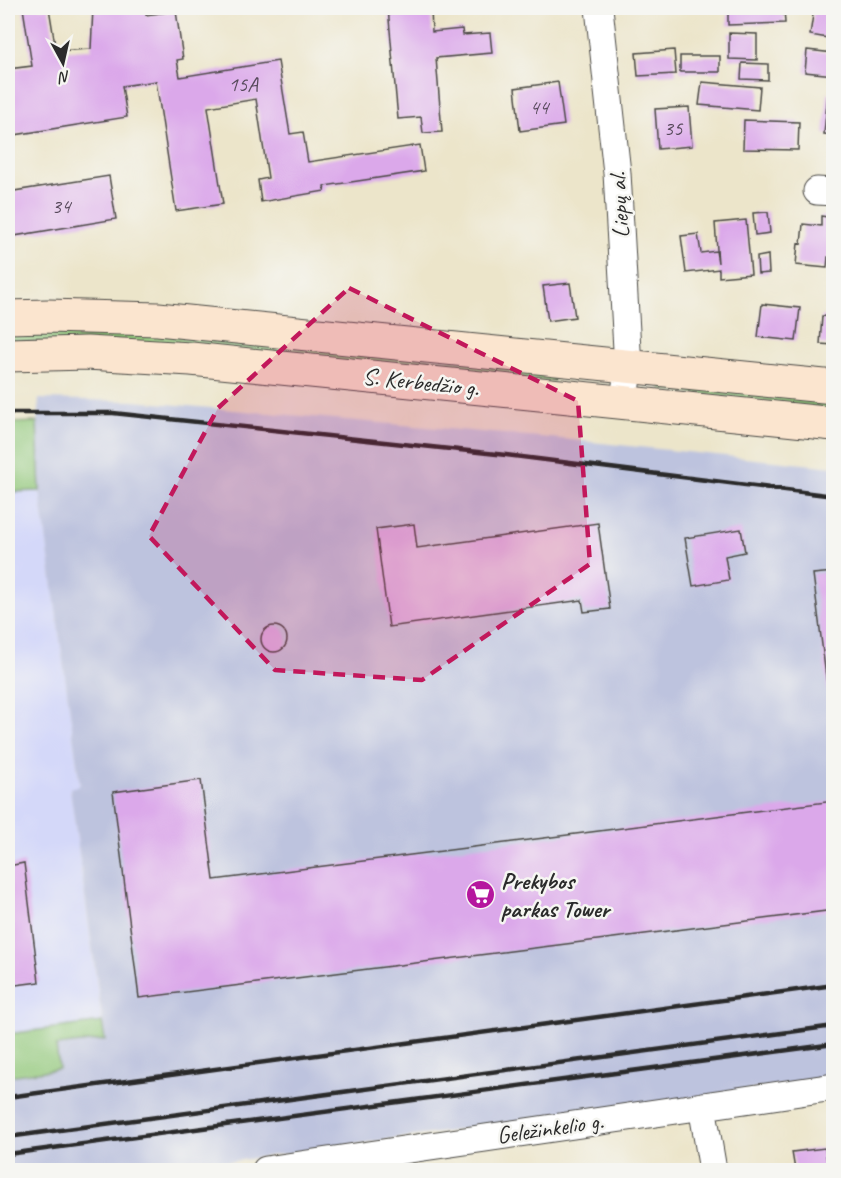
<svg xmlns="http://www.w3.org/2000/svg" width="841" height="1178" font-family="Caveat,sans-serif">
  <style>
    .built { fill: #d4d8f9 }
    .industrial { fill: #bdc3de }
    .green { fill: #92c87a; stroke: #5e7a52; stroke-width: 1.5 }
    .building { fill: #dba8ea }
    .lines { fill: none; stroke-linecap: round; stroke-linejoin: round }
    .street-casing { stroke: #484743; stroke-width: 29 }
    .secondary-casing { stroke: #484743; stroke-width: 35 }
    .street { stroke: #fff; stroke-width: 27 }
    .secondary { stroke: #fbe5cf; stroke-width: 33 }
    .rail { stroke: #2b2b2b; stroke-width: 4.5 }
    .marked { fill: #c2185b; fill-opacity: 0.2; stroke: #c2185b; stroke-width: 4.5; stroke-dasharray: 12 8; stroke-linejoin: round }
    .labels { text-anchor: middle; stroke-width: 5; stroke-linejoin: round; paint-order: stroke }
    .number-label { font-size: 21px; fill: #574a5b }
    .street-label { font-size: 24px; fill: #2b2b2b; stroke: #f6f6f2 }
    .poi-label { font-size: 24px; font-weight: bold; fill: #2b2b2b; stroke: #f6f6f2; text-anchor: start }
  </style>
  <rect width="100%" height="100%" fill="#f6f6f2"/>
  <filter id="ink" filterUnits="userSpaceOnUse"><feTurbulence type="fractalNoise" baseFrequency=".0167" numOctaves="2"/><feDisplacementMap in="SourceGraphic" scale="12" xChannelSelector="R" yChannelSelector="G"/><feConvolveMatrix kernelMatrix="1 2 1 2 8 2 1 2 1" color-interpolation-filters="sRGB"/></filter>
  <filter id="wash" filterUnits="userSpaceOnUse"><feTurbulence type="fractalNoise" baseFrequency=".008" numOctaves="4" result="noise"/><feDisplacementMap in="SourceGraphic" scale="24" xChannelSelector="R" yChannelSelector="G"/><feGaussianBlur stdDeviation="1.35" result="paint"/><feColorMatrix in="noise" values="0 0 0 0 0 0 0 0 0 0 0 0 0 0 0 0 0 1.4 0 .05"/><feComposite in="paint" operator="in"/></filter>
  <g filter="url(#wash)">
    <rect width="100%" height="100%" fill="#ece5ca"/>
    <path class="built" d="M 40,491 L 80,786 L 70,788 L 102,1022 L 8,1034 L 8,492 Z"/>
    <path class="industrial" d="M 39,399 L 133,401 L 562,439 L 833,467 L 833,1079 L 168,1170 L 8,1170 L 8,1076 L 59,1069 L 56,1045 L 105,1039 L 70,788 L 80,785 L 40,491 L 37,422 Z"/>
    <path class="green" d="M 8,330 L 106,330 L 555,369 L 554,381 L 8,340 Z
      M 662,382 L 833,399 L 833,409 L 662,390 L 661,386 Z
      M 37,422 L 40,491 L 8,492 L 8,423 Z
      M 102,1022 L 105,1040 L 56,1046 L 59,1069 L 8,1076 L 8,1034 Z"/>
    <g id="blocks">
      <path class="building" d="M 23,8 L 49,8 L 56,51 L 91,49 L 93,8 L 147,8 L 146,15 L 176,11 L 183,59 L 177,60 L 180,77 L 278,61 L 290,134 L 303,132 L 308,162 L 420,145 L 424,171 L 324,186 L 325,191 L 261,202 L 258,180 L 268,178 L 256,99 L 208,107 L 223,204 L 176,211 L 156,81 L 122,86 L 127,117 L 8,136 L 8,69 L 32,66 Z
        M 388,8 L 431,8 L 432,32 L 462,29 L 463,35 L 490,33 L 492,53 L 436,58 L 442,132 L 423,133 L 421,117 L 398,119 Z
        M 728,8 L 784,8 L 785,23 L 728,25 Z
        M 814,8 L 834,8 L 834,39 L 810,35 Z
        M 729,33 L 757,34 L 757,60 L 729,59 Z
        M 674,50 L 676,74 L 638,76 L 636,53 Z
        M 807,50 L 834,53 L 834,75 L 805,72 Z
        M 680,56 L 720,56 L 720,72 L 680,72 Z
        M 742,63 L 768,64 L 768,80 L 741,79 Z
        M 558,82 L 564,125 L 520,131 L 515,88 Z
        M 702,82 L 760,87 L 758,110 L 699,105 Z
        M 828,93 L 834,94 L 834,135 L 824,134 Z
        M 689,107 L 692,146 L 658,149 L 655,109 Z
        M 744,120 L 799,122 L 798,150 L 743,149 Z
        M 109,176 L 116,219 L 8,237 L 8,192 Z
        M 768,212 L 770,233 L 755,235 L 753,213 Z
        M 821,216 L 834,218 L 834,257 L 828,257 L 827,268 L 796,265 L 798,243 L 801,244 L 803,224 L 821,226 Z
        M 746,220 L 751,274 L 719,277 L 719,269 L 686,273 L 681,236 L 698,234 L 701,253 L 716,251 L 718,263 L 715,223 Z
        M 768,255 L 769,273 L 758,274 L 757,257 Z
        M 570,283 L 575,317 L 548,321 L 543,286 Z
        M 762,304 L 800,308 L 796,341 L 758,337 Z
        M 822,316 L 834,317 L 834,345 L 820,344 Z
        M 598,523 L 610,609 L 584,612 L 582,600 L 389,627 L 376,529 L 414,524 L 417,548 Z
        M 741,529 L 745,552 L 725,556 L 729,580 L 693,586 L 685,538 Z
        M 834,572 L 834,724 L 832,724 L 813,574 Z
        M261 639a13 13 0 1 1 26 0a13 13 0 1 1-26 0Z
        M 201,780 L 214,880 L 834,801 L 834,910 L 139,998 L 113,792 Z
        M 24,863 L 39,982 L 8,986 L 8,866 Z
        M 825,1148 L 828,1170 L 795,1170 L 792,1152 Z"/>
    </g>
  </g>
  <g filter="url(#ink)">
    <use href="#blocks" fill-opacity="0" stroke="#484743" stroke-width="1.5"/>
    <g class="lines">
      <defs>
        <path id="street" d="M 599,8 L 617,173 L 628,367 L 624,403
          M 817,191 L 834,192
          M 702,1106 L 713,1170
          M 266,1170 L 834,1087"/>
        <path id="secondary" d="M 8,317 L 48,316 L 158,319 L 834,387
          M 8,355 L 87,353 L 191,359 L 560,396 L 834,424"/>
      </defs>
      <use href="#street" class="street-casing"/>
      <use href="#secondary" class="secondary-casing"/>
      <use href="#street" class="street"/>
      <use href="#secondary" class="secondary"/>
      <path class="rail" d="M 8,413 L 113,413 L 506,455 L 834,496
        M 8,1097 L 834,985
        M 8,1137 L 834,1026
        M 8,1154 L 834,1044"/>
    </g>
  </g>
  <path class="marked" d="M 349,288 L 578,401 L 590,564 L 422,680 L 275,670 L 149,536 L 218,408 Z"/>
  <defs>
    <symbol id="supermarket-disc" viewBox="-11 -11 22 22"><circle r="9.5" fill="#b5179e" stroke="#f6f6f2"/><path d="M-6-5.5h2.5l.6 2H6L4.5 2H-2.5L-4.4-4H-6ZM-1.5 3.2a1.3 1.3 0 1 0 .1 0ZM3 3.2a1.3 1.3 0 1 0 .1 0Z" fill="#fff"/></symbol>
  </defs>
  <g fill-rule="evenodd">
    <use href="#supermarket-disc" x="464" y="878" width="33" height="33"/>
  </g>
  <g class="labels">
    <g class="number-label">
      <text x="243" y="91">15A</text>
      <text x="539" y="114">44</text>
      <text x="673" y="135">35</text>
      <text x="61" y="213">34</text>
    </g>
    <g class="street-label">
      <text transform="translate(619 205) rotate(-93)" y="8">Liepų al.</text>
      <text transform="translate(421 382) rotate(6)" y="8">S. Kerbedžio g.</text>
      <text transform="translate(550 1128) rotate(-8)" y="8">Geležinkelio g.</text>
    </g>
    <g class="poi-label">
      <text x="501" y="889">Prekybos<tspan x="501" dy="28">parkas Tower</tspan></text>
    </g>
  </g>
  <rect width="841" height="1178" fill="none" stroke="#f6f6f2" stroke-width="30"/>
  <g transform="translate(63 63) rotate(172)" stroke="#f6f6f2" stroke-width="4.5" paint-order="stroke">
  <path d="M0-4.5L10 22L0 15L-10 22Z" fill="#2b2b2b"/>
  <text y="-9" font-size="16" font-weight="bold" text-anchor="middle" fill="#2b2b2b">N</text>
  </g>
</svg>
